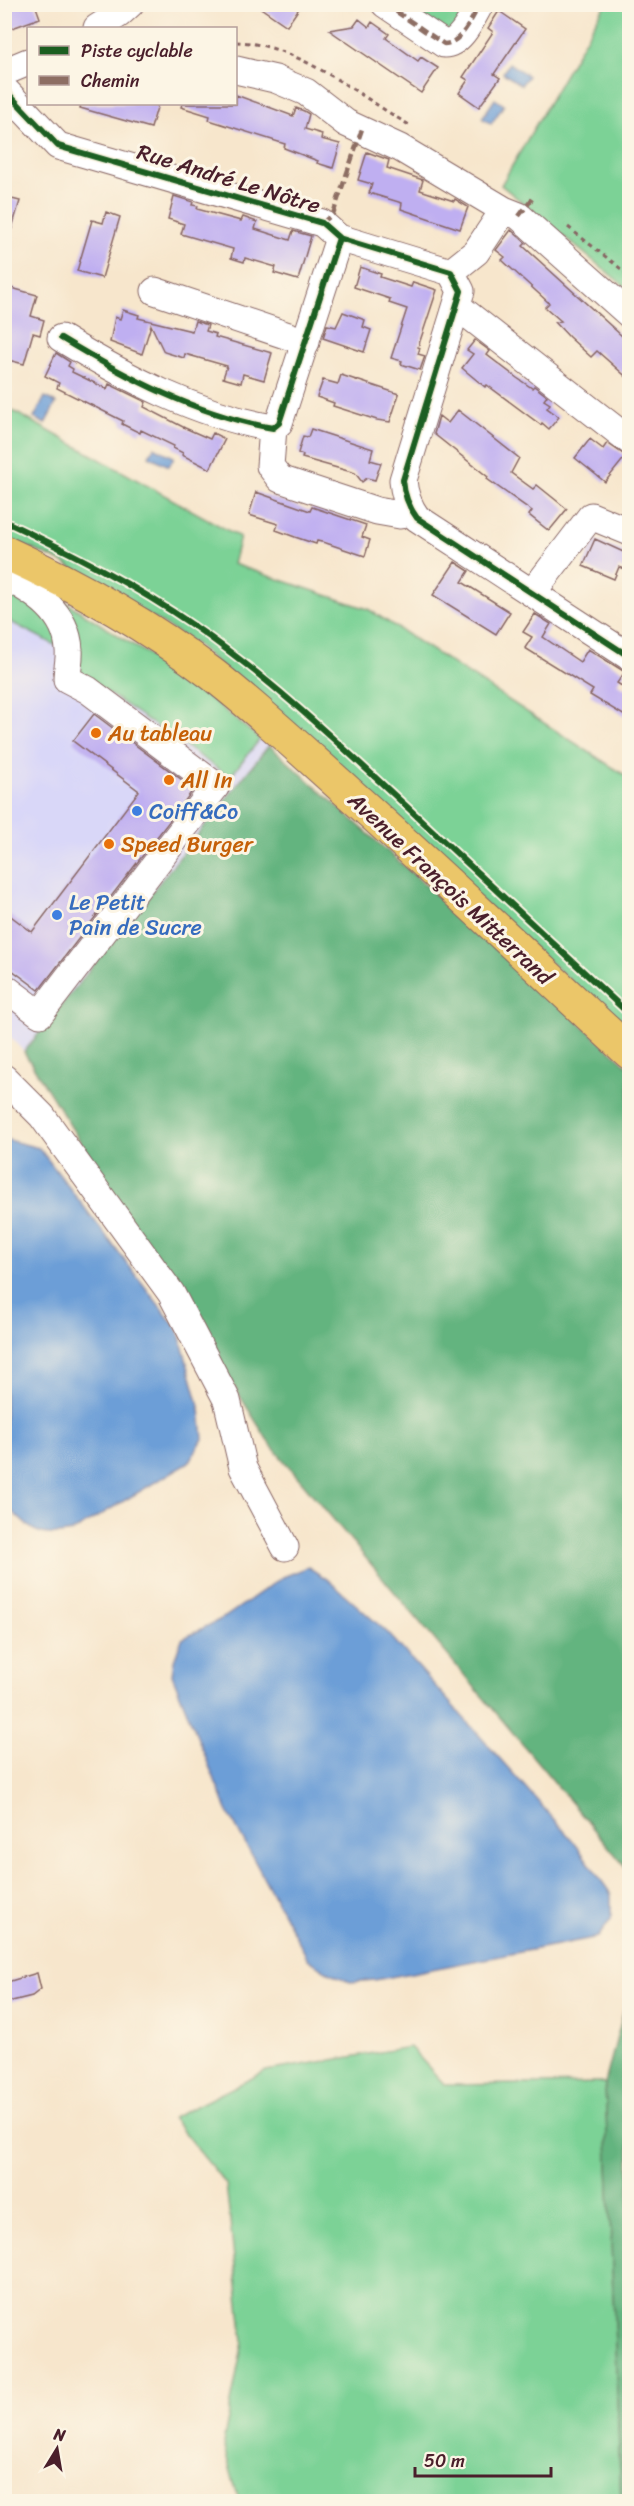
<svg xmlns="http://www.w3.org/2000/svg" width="634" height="2506" font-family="Sriracha,sans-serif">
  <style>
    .built { fill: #d9d7f8 }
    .green { fill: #7bd296; stroke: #627860; stroke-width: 1.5 }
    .forest { fill: #64b47f; stroke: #576a55; stroke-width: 1.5 }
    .water { fill: #6c9ed7; stroke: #5b5e81; stroke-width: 1.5 }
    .building { fill: #bfaff1 }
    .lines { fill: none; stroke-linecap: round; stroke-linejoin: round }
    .minor-casing { stroke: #876563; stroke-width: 29 }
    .major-casing { stroke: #876563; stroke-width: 35 }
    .path { stroke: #876563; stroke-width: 3; stroke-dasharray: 4.5 4.5; stroke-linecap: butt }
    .minor { stroke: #fff; stroke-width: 27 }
    .major { stroke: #ebc669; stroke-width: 33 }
    .quiet { stroke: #8d6e63; stroke-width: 4.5; stroke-dasharray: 9 4.5; stroke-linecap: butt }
    .cycleway-casing { stroke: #fcf5e5; stroke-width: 10 }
    .cycleway { stroke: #1b5e20; stroke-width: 6 }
    .food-dot { fill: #e8710a; stroke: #fcf5e5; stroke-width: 2 }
    .shop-dot { fill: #3f7fe0; stroke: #fcf5e5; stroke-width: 2 }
    .labels { text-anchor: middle; stroke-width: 6; stroke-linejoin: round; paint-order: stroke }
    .street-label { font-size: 22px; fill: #4a1f2b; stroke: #fcf5e5 }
    .food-label { font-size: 22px; fill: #c56008; stroke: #fcf5e5; text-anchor: start }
    .shop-label { font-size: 22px; fill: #366cbe; stroke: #fcf5e5; text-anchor: start }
  </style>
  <rect width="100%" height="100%" fill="#fcf5e5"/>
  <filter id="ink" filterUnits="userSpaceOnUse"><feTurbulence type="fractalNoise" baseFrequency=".0167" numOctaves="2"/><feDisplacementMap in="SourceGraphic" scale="12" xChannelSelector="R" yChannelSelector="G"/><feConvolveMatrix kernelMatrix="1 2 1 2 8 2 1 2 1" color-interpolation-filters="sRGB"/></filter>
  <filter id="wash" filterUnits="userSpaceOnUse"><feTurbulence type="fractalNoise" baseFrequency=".008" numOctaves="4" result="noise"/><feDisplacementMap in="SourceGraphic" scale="24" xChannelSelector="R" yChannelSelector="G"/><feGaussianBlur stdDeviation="1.35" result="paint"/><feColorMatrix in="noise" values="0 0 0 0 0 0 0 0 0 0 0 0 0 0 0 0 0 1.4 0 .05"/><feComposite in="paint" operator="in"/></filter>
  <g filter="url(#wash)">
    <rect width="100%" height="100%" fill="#f7e6cc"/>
    <path class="built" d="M 4,565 L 24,571 L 269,745 L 24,1052 L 4,1030 Z"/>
    <path class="green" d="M 395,5 L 472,5 L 452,34 Z
      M 605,5 L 629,5 L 629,290 L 501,185 Z
      M 4,406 L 240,537 L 233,564 L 368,609 L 629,778 L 629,1033 L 196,644 L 62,562 L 5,537 Z
      M 4,568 L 26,577 L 181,675 L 260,739 L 230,777 L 86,678 L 63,666 L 69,652 L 5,619 Z
      M 410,2047 L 445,2085 L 605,2083 L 621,2501 L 239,2501 L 223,2444 L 243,2341 L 226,2184 L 172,2118 L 266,2071 Z"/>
    <path class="forest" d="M 269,745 L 629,1067 L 629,1871 L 270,1444 L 24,1052 Z
      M 629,1991 L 630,2501 L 621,2502 L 605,2083 Z"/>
    <path class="water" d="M 509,63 L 528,76 L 521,85 L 503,73 Z
      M 495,99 L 504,105 L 491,124 L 482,118 Z
      M 45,397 L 56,403 L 45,424 L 34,418 Z
      M 154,447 L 174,457 L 169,466 L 149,456 Z
      M 4,1139 L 39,1148 L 178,1330 L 200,1409 L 203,1439 L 189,1462 L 72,1532 C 35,1540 31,1528 5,1505 Z
      M 308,1567 L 327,1579 L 388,1633 L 574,1842 L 611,1894 L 611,1919 L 598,1937 L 375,1980 L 350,1982 L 326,1971 L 308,1959 L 227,1810 L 172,1675 L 174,1661 L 182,1639 L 225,1617 L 283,1577 Z"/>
    <g id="blocks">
      <path class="building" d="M 4,4 L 35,4 L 40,18 L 4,31 Z
        M 255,4 L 302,4 L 287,26 Z
        M 499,11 L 525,29 L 494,74 L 500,78 L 479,107 L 459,93 L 468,80 L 463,77 L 493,32 L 488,28 Z
        M 359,19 L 369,27 L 372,22 L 389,34 L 386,38 L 418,61 L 421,57 L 438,68 L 421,93 L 329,30 L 354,26 Z
        M 236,95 L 293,116 L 296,108 L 304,111 L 309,114 L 305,129 L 322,134 L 321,139 L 340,144 L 333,168 L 317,163 L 318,161 L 284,148 L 285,144 L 209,120 L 210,116 L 181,107 L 182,104 L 236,104 Z
        M 81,104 L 158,104 L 151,128 L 80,108 Z
        M 367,152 L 389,160 L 387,168 L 423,180 L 420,190 L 454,201 L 455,199 L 468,207 L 460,229 L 401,209 L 402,203 L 369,193 L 372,184 L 358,180 Z
        M 174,196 L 193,202 L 192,205 L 198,206 L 197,209 L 241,221 L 243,217 L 257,222 L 255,229 L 290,240 L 293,231 L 311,236 L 298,280 L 274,273 L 276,267 L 245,258 L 244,262 L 231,258 L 233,249 L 181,234 L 184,224 L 168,219 Z
        M 4,197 L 20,201 L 8,241 L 4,240 Z
        M 106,212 L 120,217 L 102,278 L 77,271 L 92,220 L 103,223 Z
        M 511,230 L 526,243 L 523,246 L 622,336 L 630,330 L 630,380 L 597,351 L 591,357 L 569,337 L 555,322 L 561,321 L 545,307 L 549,303 L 502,260 L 505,257 L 496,250 Z
        M 360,267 L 381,274 L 380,277 L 411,287 L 413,282 L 437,290 L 418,347 L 420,348 L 418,354 L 425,356 L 420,370 L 401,364 L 402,361 L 391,358 L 407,309 L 389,303 L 390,299 L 354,287 Z
        M 4,286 L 37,295 L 31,316 L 44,320 L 40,335 L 33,333 L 24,364 L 4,359 Z
        M 123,310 L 139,315 L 138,318 L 192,331 L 195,321 L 208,325 L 206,331 L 216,334 L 215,337 L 272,353 L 264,380 L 243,374 L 241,383 L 223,378 L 227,366 L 185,354 L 184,358 L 164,352 L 151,325 L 142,354 L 110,342 L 115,317 L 120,319 Z
        M 343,312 L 365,320 L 363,327 L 371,330 L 364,352 L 323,338 L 327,325 L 336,327 Z
        M 475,340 L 490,351 L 487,355 L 517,378 L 532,388 L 534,386 L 547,396 L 544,400 L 550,404 L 547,408 L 559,417 L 549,429 L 542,423 L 541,425 L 487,385 L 485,387 L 462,368 L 473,354 L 467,350 Z
        M 56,353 L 70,362 L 68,366 L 73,369 L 72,372 L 107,389 L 109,384 L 146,402 L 144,407 L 185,428 L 210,439 L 213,433 L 225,439 L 210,469 L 182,455 L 183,453 L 173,448 L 174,446 L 141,430 L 140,433 L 122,424 L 123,421 L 57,388 L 59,383 L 45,376 Z
        M 341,375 L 399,394 L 390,422 L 377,420 L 333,406 L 334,403 L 317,397 L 323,380 L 338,384 Z
        M 458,410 L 519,458 L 511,473 L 533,489 L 537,485 L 567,509 L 549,531 L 529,515 L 532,511 L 487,479 L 488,477 L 434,434 L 439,416 L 448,423 Z
        M 311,429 L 373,449 L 370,460 L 381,463 L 375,480 L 367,478 L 362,482 L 355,473 L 302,458 L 303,455 L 298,453 L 303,436 L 308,437 Z
        M 590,439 L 603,449 L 607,443 L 626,456 L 605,482 L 575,458 Z
        M 256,492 L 310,511 L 312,507 L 366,525 L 362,537 L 370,540 L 365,556 L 326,543 L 317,541 L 316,544 L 295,537 L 276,530 L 278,524 L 249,515 Z
        M 595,539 L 630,555 L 630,571 L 619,567 L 614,579 L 583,566 Z
        M 455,562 L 469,571 L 462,582 L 510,612 L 496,634 L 433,595 Z
        M 535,614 L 551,624 L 543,637 L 580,662 L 588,649 L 625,672 L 617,683 L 630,691 L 630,719 L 590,695 L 593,690 L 525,648 L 532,637 L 523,632 Z
        M 94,714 L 194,789 L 39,990 L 4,964 L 4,911 L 32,932 L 139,791 L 73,741 Z
        M 37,1973 L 41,1989 L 32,1996 L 4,2003 L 4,1983 Z"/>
    </g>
  </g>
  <g filter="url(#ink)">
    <use href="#blocks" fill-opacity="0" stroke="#876563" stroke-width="1.5"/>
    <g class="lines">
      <defs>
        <path id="minor" d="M 385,4 L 444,44 C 461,44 472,18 480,4
          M 97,28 L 119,14 L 130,4
          M 236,70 L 275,79 L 306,92 L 346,123 L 400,148 L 504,210
          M 4,72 L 28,62
          M 4,89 L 58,146 L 322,223 L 339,238 L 451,272 L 461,291 L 403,480 C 404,495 408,506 417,518 L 630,657
          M 451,272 L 476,252 L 504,210 L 519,216 L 630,315
          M 155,291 L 306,342
          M 457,306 L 630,441
          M 61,338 C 127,378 197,415 273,428 L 279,423 L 339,238
          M 273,428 L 270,466 L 280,479 L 377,511 L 400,515 L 410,509
          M 4,576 C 35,592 67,612 69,650 C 70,659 67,669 67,679 L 88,690 L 216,786 L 40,1014 L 4,987
          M 532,593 L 591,516 L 630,532
          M 4,1078 L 42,1116 L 171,1293 L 227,1400 L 243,1468 L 285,1547"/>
        <path id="major" d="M 4,552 C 76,585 149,626 212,674 C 260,711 304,753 349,793 C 444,878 536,966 630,1053"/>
      </defs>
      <use href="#minor" class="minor-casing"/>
      <use href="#major" class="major-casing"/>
      <path class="path" d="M 236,42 C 296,43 359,96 411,126
        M 568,227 L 630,276"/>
      <use href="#minor" class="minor"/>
      <use href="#major" class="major"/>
      <path class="quiet" d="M 385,4 L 444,44 C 461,44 472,18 480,4
        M 519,216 L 532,199
        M 322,223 L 333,214 L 362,129"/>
      <defs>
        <path id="cycleway" d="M 4,89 L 58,146 L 322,223 L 339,238 L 451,272 L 461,291 L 403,480 C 404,495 408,506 417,518 L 630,657
          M 61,338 C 127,378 197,415 273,428 L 279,423 L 339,238
          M 4,521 C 70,552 135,585 194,626 C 270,678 337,742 405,805 C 480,875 555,945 630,1015"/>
      </defs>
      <use href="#cycleway" class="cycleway-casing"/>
      <use href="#cycleway" class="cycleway"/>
    </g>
  </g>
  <g class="food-dot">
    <circle cx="96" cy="733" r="6"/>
    <circle cx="169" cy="780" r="6"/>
    <circle cx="109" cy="844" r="6"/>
  </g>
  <g class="shop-dot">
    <circle cx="137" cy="811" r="6"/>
    <circle cx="57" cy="915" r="6"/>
  </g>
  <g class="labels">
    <g class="street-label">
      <text transform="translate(229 178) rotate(17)" y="8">Rue André Le Nôtre</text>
      <text transform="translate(451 888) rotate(43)" y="8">Avenue François Mitterrand</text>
    </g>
    <g class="food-label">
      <text x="108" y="741">Au tableau</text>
      <text x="181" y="788">All In</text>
      <text x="121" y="852">Speed Burger</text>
    </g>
    <g class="shop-label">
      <text x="149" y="819">Coiff&amp;Co</text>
      <text x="69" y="910">Le Petit<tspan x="69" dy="25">Pain de Sucre</tspan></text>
    </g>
  </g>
  <rect width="634" height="2506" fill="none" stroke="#fcf5e5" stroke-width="24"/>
  <rect x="27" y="27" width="210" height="78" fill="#fcf5e5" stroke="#b59f9b" stroke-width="1.5"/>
  <rect x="39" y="46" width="30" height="9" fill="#1b5e20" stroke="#b59f9b" stroke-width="1.5"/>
  <text x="81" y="57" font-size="18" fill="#4a1f2b">Piste cyclable</text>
  <rect x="39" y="76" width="30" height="9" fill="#8d6e63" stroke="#b59f9b" stroke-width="1.5"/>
  <text x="81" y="87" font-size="18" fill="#4a1f2b">Chemin</text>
  <g transform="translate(57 2449) rotate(11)" stroke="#fcf5e5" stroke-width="4.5" paint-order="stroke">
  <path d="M0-4.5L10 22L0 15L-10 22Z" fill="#4a1f2b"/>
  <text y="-9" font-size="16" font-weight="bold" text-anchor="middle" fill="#4a1f2b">N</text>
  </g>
  <path d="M415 2467v9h136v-9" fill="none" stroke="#4a1f2b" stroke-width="3"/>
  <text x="424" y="2467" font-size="18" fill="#4a1f2b" stroke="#fcf5e5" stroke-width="4.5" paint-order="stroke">50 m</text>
</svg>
